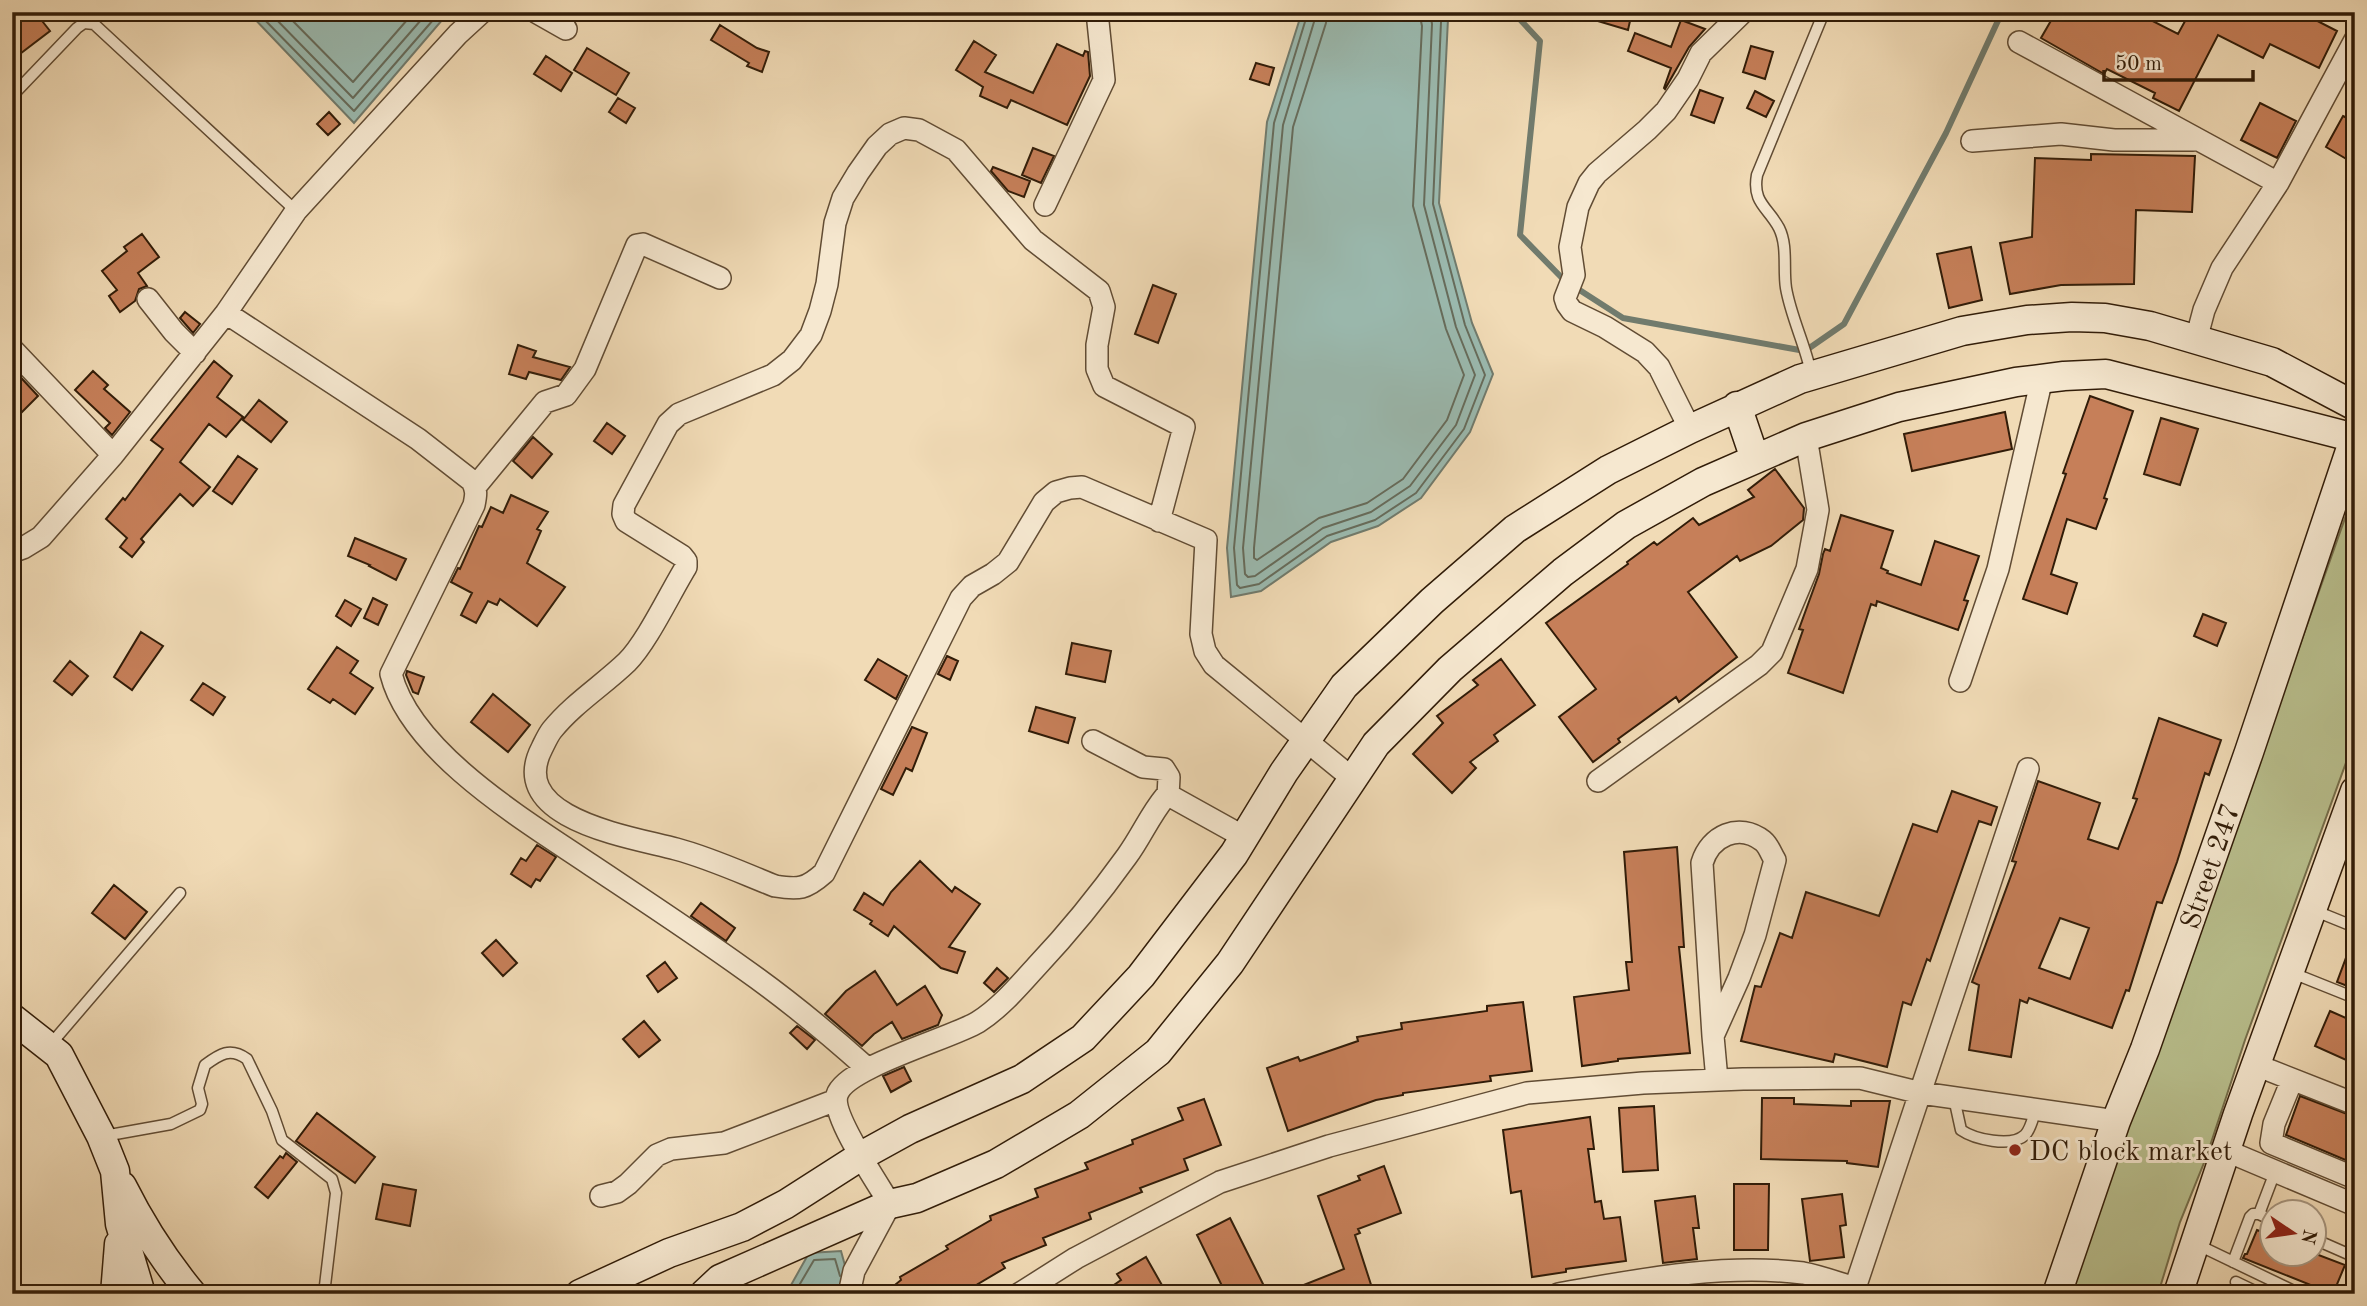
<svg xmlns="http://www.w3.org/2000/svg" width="2367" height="1306" font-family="'Old Standard TT',serif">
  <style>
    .green { fill: #b9c08e; stroke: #756e4b; stroke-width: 2 }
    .water { fill: #9bbbb1; stroke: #717b6d; stroke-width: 2 }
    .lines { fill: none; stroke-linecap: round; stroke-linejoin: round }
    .shore { stroke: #666c5c; stroke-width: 2 }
    .stream { stroke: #717b6d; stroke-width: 6 }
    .building { fill: #c67f59; stroke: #311c08; stroke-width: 2; fill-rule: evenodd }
    .lane-casing { stroke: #614c34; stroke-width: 13 }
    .street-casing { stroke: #614c34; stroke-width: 24 }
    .secondary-casing { stroke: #311c08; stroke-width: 31 }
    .lane { stroke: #f6e8d0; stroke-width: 10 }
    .street { stroke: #f6e8d0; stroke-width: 21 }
    .secondary { stroke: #f6e8d0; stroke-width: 28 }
    .poi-dot { fill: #8f2418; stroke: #f6e8d0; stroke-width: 2.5 }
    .labels { text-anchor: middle; stroke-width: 6; stroke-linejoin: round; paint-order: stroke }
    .street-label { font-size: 28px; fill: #311c08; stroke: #f6e8d0 }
    .poi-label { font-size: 28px; fill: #311c08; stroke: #f6e8d0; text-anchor: start }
  </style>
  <rect width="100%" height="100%" fill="#f1dbb6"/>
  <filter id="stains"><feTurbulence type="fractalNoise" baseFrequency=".00286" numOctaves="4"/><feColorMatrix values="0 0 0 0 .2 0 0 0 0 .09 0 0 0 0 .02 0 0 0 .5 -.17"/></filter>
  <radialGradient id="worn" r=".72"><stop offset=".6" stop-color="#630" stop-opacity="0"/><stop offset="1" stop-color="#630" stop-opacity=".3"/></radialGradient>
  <path class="green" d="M 2355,490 L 2355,738 L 2245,1040 L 2206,1158 L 2180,1222 L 2158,1294 L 2069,1294 Z"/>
  <path class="water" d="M 248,12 L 449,12 L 354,123 Z
    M 1302,12 L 1444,12 L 1448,19 L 1439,203 L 1472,323 L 1493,374 L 1470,432 L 1421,498 L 1378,526 L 1331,542 L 1261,591 L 1231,597 L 1227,548 L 1267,122 Z
    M 841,1251 L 849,1280 L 844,1294 L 786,1294 L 809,1253 Z"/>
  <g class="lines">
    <path class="shore" d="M 257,12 L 354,111 L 440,12
      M 269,12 L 353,98 L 428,12
      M 284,12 L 353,82 L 414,12
      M 1308,12 L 1274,123 L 1234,548 L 1237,585 L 1240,588 L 1259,584 L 1327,536 L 1375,520 L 1416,493 L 1464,429 L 1485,375 L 1465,325 L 1433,204 L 1441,22 L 1439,12
      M 1317,12 L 1283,125 L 1243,548 L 1245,574 L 1248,577 L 1255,576 L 1323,528 L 1371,512 L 1410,486 L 1456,425 L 1475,375 L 1456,327 L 1424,205 L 1432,24 L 1430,12
      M 1327,12 L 1326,23 L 1293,127 L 1254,548 L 1254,558 L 1257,560 L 1319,518 L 1367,503 L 1403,479 L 1447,420 L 1464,375 L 1446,329 L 1413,206 L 1422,26 L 1419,12
      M 794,1294 L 814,1260 L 835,1259 L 840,1276"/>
    <path class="stream" d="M 1513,12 L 1540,41 L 1520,235 L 1564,280 L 1623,318 L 1805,351 L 1844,324 L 1946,133 L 2002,12"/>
  </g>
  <path class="building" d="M 12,12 L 35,12 L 50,31 L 12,60 Z
    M 1582,12 L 1632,12 L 1628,30 L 1581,16 Z
    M 2056,12 L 2135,12 L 2178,34 L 2190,12 L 2300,12 L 2337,31 L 2319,68 L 2270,44 L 2263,58 L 2218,35 L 2179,111 L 2153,98 L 2155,93 L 2107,69 L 2104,74 L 2041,38 Z
    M 1681,20 L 1705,29 L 1689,47 L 1665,89 L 1664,88 L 1671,68 L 1628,51 L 1635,33 L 1671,47 Z
    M 720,25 L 757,48 L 769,52 L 762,72 L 747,66 L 749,63 L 711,40 Z
    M 974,41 L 996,55 L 985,72 L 1033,93 L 1057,44 L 1083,56 L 1085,51 L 1088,52 L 1090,76 L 1067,125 L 1011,100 L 1007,108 L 980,96 L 983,87 L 956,70 Z
    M 1751,46 L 1773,52 L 1765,79 L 1743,72 Z
    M 587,48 L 629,73 L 616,95 L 574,70 Z
    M 546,56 L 572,73 L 561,91 L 534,74 Z
    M 1256,63 L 1274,68 L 1269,85 L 1250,79 Z
    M 1700,90 L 1723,98 L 1714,123 L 1691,115 Z
    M 1755,91 L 1774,101 L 1766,117 L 1747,108 Z
    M 618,98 L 635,108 L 626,123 L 609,112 Z
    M 2260,103 L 2296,121 L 2277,158 L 2241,140 Z
    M 329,112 L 340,124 L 328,135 L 317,124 Z
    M 2343,116 L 2355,122 L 2355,164 L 2326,147 Z
    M 1033,148 L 1054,156 L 1041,183 L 1022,175 Z
    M 2091,154 L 2195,156 L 2192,212 L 2136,210 L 2134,284 L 2061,285 L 2010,294 L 2000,243 L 2032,237 L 2035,158 L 2091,160 Z
    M 993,167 L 1030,181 L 1024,197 L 1008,191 L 991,171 Z
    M 142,234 L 159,257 L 138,273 L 147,286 L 139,289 L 135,301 L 120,312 L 109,296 L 117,290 L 102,271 L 127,251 L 124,247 Z
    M 1971,247 L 1982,300 L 1949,308 L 1937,254 Z
    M 1153,285 L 1176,294 L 1158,343 L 1135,334 Z
    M 185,312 L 200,324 L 193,333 L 180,318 Z
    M 518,345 L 536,351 L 533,357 L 570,367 L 561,380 L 529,372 L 526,379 L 509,374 Z
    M 214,361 L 232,376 L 217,397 L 243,417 L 226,437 L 209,424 L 180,462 L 210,487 L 193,506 L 180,494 L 141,539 L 144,542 L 132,557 L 120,547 L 127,538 L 106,519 L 123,498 L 125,500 L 163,449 L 151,440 Z
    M 12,368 L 38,396 L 12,422 Z
    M 93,371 L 108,385 L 104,389 L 130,412 L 112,435 L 105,428 L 110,423 L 75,390 Z
    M 2090,396 L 2133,411 L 2104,498 L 2107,499 L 2096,529 L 2067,519 L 2051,574 L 2077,583 L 2067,614 L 2023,599 L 2066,474 L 2063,473 Z
    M 259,400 L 287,422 L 271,442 L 243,420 Z
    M 2005,412 L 2012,449 L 1912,471 L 1904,434 Z
    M 2161,418 L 2198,429 L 2180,485 L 2144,474 Z
    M 607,423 L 625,436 L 612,454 L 594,441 Z
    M 533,437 L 552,454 L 532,478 L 513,461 Z
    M 238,456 L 257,469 L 232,504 L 213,491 Z
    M 1775,469 L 1804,508 L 1803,520 L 1771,546 L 1740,561 L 1737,556 L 1688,592 L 1737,657 L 1679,702 L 1676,697 L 1618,739 L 1620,742 L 1593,762 L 1559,717 L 1596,689 L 1546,623 L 1628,564 L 1627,562 L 1654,542 L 1657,545 L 1693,518 L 1699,525 L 1754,497 L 1748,490 Z
    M 511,495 L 548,512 L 537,529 L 541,531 L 527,563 L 565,587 L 537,626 L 500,599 L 497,605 L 488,601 L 476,623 L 461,615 L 472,593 L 451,582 L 458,568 L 460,569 L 479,526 L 482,527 L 491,507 L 503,513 Z
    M 1841,515 L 1893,531 L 1881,568 L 1888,571 L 1887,573 L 1921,585 L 1935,541 L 1979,556 L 1964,600 L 1968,601 L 1958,630 L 1877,601 L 1876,606 L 1871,604 L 1843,693 L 1788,673 L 1803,630 L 1799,629 L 1819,574 L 1823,554 L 1825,549 L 1830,551 Z
    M 355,538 L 406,559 L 396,580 L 369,566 L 370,565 L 348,556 Z
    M 373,598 L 387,605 L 378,625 L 364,618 Z
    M 345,600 L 361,609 L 351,626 L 336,616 Z
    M 2203,614 L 2226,623 L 2217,646 L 2194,636 Z
    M 141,632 L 163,646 L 132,690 L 114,677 Z
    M 1072,643 L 1111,651 L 1105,682 L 1066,674 Z
    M 337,647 L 358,661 L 350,673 L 373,688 L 355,714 L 333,699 L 330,703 L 308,689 Z
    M 947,656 L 958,661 L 950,680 L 938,674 Z
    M 878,659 L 907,676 L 896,699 L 865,680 Z
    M 1501,659 L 1535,705 L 1494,735 L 1498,741 L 1470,762 L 1476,768 L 1452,793 L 1413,754 L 1443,723 L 1437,716 L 1478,685 L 1473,680 Z
    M 70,661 L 88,676 L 72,695 L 54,681 Z
    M 407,671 L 424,677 L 418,694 L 413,692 L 406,675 Z
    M 203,683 L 225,697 L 213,715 L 191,700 Z
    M 493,694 L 530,725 L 508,752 L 471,722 Z
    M 1036,707 L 1075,718 L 1068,743 L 1029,731 Z
    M 2159,718 L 2221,740 L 2209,775 L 2205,773 L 2177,862 L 2162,903 L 2157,902 L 2129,991 L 2126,990 L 2112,1028 L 2029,998 L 2027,1003 L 2020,1000 L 2011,1057 L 1969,1050 L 1979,985 L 1972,982 L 2016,862 L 2012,861 L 2038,781 L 2100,803 L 2088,839 L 2118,849 L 2137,799 L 2133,798 ZM 2060,918 L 2089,928 L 2070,979 L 2039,968 Z
    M 912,727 L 927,733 L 912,771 L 906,768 L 893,795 L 881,789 Z
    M 1952,791 L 1997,807 L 1991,825 L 1979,821 L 1930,961 L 1927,959 L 1911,1005 L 1903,1002 L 1887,1067 L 1835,1054 L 1833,1062 L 1741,1041 L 1755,986 L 1761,987 L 1780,933 L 1792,938 L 1806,892 L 1879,916 L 1913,824 L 1937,832 Z
    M 537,845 L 556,857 L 540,881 L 536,879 L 531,887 L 511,874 L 521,858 L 526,861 Z
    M 1677,847 L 1684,947 L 1679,947 L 1690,1053 L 1618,1059 L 1618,1061 L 1582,1066 L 1574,997 L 1629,990 L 1626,962 L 1632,962 L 1624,852 Z
    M 920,861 L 952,892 L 955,887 L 980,904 L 949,947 L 965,952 L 957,973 L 941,968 L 894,926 L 888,936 L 870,924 L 872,921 L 854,910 L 864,893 L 883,905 L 891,892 Z
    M 114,885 L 147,912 L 125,939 L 92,913 Z
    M 701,903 L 735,928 L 726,941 L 691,916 Z
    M 2353,939 L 2355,940 L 2355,989 L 2337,982 Z
    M 496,940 L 517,963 L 503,976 L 482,953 Z
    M 665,962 L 677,978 L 658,992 L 647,976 Z
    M 997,968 L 1008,978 L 994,992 L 984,983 Z
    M 875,971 L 897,1005 L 925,986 L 942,1015 L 938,1025 L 902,1039 L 892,1022 L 874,1034 L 862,1046 L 825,1014 L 846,991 Z
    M 1523,1002 L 1532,1071 L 1490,1076 L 1491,1081 L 1403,1093 L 1403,1095 L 1376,1100 L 1288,1131 L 1267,1068 L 1298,1057 L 1300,1061 L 1358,1041 L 1357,1037 L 1402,1029 L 1401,1023 L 1487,1011 L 1487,1006 Z
    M 2330,1011 L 2355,1022 L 2355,1064 L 2315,1046 Z
    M 644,1021 L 660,1040 L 639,1057 L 623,1039 Z
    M 797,1026 L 815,1040 L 807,1049 L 790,1033 Z
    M 904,1067 L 911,1081 L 891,1092 L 883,1076 Z
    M 2300,1096 L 2355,1117 L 2355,1164 L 2286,1135 Z
    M 1762,1098 L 1794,1098 L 1794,1104 L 1851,1106 L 1851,1101 L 1890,1101 L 1878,1167 L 1847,1163 L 1847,1161 L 1761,1159 Z
    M 1204,1099 L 1221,1145 L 1184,1159 L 1188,1170 L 1140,1188 L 1142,1192 L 1089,1213 L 1091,1219 L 1043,1238 L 1046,1245 L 1002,1263 L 1005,1268 L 961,1294 L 884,1294 L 901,1280 L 900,1277 L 948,1249 L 946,1246 L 991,1220 L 990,1216 L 1038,1197 L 1035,1189 L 1088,1169 L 1085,1163 L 1133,1144 L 1132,1140 L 1183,1120 L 1178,1108 Z
    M 1654,1106 L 1658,1170 L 1623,1172 L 1619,1108 Z
    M 317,1113 L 375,1157 L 355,1183 L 296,1141 Z
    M 1590,1117 L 1594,1149 L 1588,1149 L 1595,1202 L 1601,1201 L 1604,1219 L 1620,1217 L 1626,1261 L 1566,1269 L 1566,1272 L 1532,1277 L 1521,1191 L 1511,1193 L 1503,1130 Z
    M 286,1153 L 297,1162 L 268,1198 L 255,1187 L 280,1156 L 283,1158 Z
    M 1384,1166 L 1401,1213 L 1358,1229 L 1360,1233 L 1355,1235 L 1374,1294 L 1281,1294 L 1344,1269 L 1318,1196 L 1360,1180 L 1358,1176 Z
    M 383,1184 L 416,1190 L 410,1226 L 376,1219 Z
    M 1734,1184 L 1769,1184 L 1768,1250 L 1734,1250 Z
    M 1842,1194 L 1846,1225 L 1840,1226 L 1844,1257 L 1810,1261 L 1802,1199 Z
    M 1695,1196 L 1699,1228 L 1693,1228 L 1697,1259 L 1663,1263 L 1655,1201 Z
    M 1230,1218 L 1268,1294 L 1226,1294 L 1197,1235 Z
    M 2257,1230 L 2272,1236 L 2272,1254 L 2316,1254 L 2345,1265 L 2333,1294 L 2243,1258 L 2245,1254 L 2247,1254 Z
    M 1146,1257 L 1167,1294 L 1101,1294 L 1121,1280 L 1117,1274 Z"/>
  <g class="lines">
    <defs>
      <path id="lane" d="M 12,96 L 77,28 L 84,23 L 94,24 L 296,211
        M 1811,373 C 1805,344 1791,317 1786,288 C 1783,269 1788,246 1779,228 C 1768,207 1752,203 1757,175 L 1824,12
        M 2313,910 L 2355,927
        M 2290,972 L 2355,998
        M 50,1045 L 180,893
        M 1954,1098 L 1961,1130 C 1974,1139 2011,1148 2025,1135 C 2031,1129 2033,1117 2036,1109
        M 104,1136 L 171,1124 L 200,1110 L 202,1104 L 198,1088 L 205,1065 C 220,1054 230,1047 247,1059 L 272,1111 L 282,1140 L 332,1179 L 336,1193 L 324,1294
        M 2272,1220 L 2259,1214 L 2275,1172
        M 2314,1239 L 2355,1257
        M 2196,1244 L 2300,1294
        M 2233,1262 L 2250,1217 L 2253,1214 L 2259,1214
        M 2236,1282 L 2261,1294
        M 2349,1294 L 2355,1273"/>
      <path id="street" d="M 536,12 L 566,29
        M 2019,42 L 2278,183
        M 1972,141 L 2061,134 L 2114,140 L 2193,140
        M 1045,205 L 1104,80 L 1097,12
        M 148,299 L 174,332 L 195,353
        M 226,313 L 418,439 L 472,481 C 477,491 476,495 474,505 L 391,674 C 411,753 526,821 591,865 C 642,899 694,933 744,969 C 788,1000 829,1034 868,1069
        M 2196,340 L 2204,310 L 2222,268 L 2278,183 L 2355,40
        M 12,349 L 113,455
        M 1690,429 L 1659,367 L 1645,352 L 1605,327 L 1572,311 L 1567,304 L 1565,298 L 1574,275 L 1570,247 L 1578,207 L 1589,183 L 1597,173 L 1647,130 L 1666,111 L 1688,79 L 1701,53 L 1743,12
        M 475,487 L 545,402 L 566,395 L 585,369 L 637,245 L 643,244 L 720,278
        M 1159,521 L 1184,427 L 1104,386 L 1097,369 L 1097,345 L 1104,307 L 1099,291 L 1033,240 L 956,150 L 919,130 L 904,128 L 890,134 L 877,146 L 858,173 L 843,198 L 835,223 L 827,284 L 820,311 L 811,335 L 792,360 L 773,375 L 679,414 L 668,424 L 624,505 L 623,514 L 626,521 L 682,556 L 686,561 L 686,567 C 670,593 647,642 627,662 C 602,686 574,703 552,730 C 548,735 545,742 542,748 C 505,819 632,837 676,849 C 710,858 742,873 775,886 C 799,890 806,889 824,873 L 961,598 L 972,586 L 993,574 L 1008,562 L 1044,502 L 1056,492 L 1070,488 L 1082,487 L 1206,540 L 1201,634 L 1205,651 L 1214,665 L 1353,779
        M 12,552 L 23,548 L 41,537 L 113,455 L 226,313 L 296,211 L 458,34 L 482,12
        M 1960,681 L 1998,569 L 2042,378
        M 1093,741 L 1143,767 L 1164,769 L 1169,777 L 1168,796
        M 1598,781 L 1759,665 L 1772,652 L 1807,569 L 1818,510 L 1806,437
        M 1713,1036 L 1702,863 C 1710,836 1739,822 1763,841 C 1769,846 1771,854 1775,860 L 1755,935 L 1739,978 L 1713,1036 L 1717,1080
        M 2256,1065 L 2355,1104
        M 2292,1080 L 2274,1124 L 2271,1143 L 2355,1178
        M 2227,1151 L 2355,1205
        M 601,1196 L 617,1192 L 628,1184 L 657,1155 L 671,1149 L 724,1143 L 836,1100
        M 849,1294 L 854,1271 L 890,1204 C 878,1184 831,1115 837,1095 C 845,1067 952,1038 978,1022 C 1000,1008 1018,987 1036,967 C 1069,932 1099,895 1127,856 C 1141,837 1150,815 1165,797 L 1172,797 L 1244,837
        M 1019,1294 L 1076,1258 L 1220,1182 L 1329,1146 L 1527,1093 L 1643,1083 L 1743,1079 L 1860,1078 L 1921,1093 L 2116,1121
        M 1558,1294 C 1638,1280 1722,1263 1803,1273 C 1820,1276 1838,1283 1855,1288
        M 1853,1294 L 2028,769"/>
      <path id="secondary" d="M 1737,406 L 1755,459
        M 12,1018 L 59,1055 L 101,1136 L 115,1171 L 120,1224 L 141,1294
        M 122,1186 C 142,1226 163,1259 192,1294
        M 115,1294 L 119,1244
        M 580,1294 L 669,1253 L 742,1227 L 786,1204 L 861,1156 L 910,1129 L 1022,1079 L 1083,1038 L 1141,976 L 1234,854 L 1284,772 L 1344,686 L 1432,601 L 1515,529 L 1608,470 L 1690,429 L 1800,379 L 1962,331 L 2027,320 L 2072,317 L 2105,318 L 2150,326 L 2272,362 L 2355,406
        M 704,1294 L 720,1279 L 890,1204 L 917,1198 L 996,1164 L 1079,1115 L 1158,1052 L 1230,963 L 1376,744 L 1450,669 L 1563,572 L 1626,525 L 1703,482 L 1806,437 L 1899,407 L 2016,382 L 2064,376 L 2106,374 L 2355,438
        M 2057,1294 L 2116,1121 L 2145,1049 L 2249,752 L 2355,436
        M 2178,1294 L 2238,1114 L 2355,791"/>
    </defs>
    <use href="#lane" class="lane-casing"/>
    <use href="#street" class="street-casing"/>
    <use href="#secondary" class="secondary-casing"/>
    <use href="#lane" class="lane"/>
    <use href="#street" class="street"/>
    <use href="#secondary" class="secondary"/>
  </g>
  <circle class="poi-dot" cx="2015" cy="1150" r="7"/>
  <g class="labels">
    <g class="street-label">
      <text transform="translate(2209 866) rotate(-71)" y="10">Street 247</text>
    </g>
    <g class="poi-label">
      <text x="2029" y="1160">DC block market</text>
    </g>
  </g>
  <rect width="2367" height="1306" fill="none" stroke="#f1dbb6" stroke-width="42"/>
  <rect x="14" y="14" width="2339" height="1278" fill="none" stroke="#311c08" stroke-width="3.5"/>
  <rect x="21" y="21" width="2325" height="1264" fill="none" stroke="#311c08" stroke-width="2"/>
  <g transform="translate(2293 1233) rotate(103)"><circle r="33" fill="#f6e8d0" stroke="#a79680" stroke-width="2"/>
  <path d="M0-5L12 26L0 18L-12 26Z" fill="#8f2418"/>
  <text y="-10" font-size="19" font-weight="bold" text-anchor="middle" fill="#311c08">N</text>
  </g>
  <path d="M2104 70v10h149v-10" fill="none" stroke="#311c08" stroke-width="3.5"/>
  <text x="2115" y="70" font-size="21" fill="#311c08" stroke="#f6e8d0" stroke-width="5" paint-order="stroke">50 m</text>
  <rect width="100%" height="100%" filter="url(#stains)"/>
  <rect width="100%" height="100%" fill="url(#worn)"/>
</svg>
